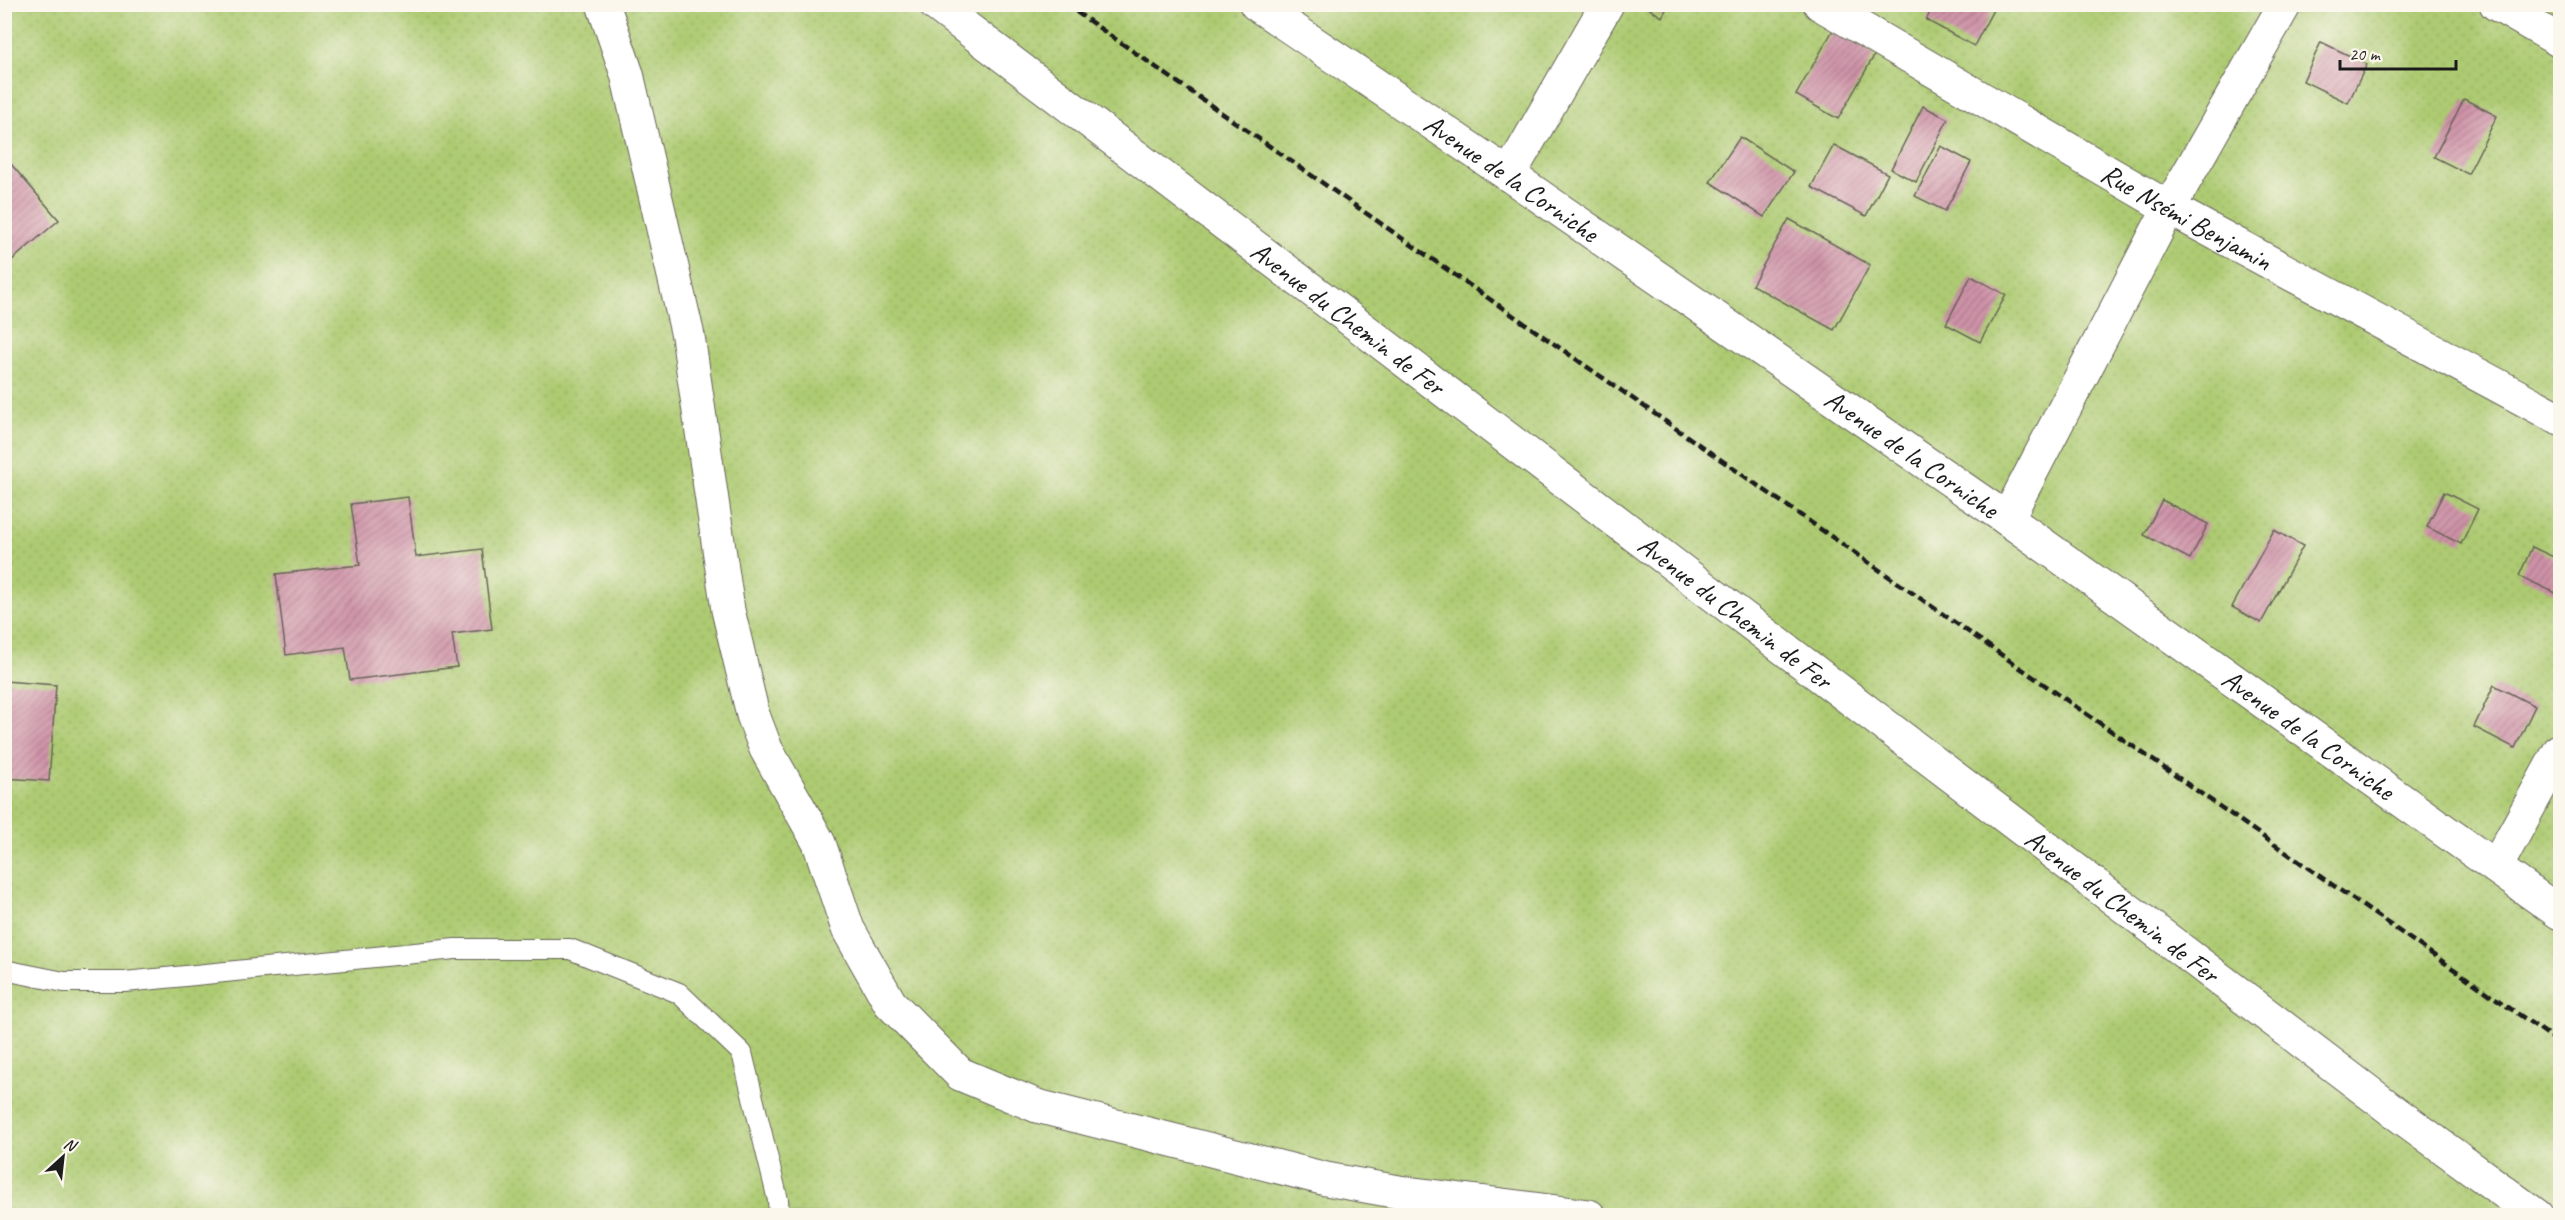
<svg xmlns="http://www.w3.org/2000/svg" width="2565" height="1220" font-family="Caveat,sans-serif">
  <style>
    .grass { fill: url(#grass-dots); stroke: #647447; stroke-width: 1.5 }
    .building { fill: url(#building-hatch) }
    .lines { fill: none; stroke-linecap: round; stroke-linejoin: round }
    .service-casing { stroke: #666257; stroke-width: 22 }
    .minor-casing { stroke: #666257; stroke-width: 35 }
    .tertiary-casing { stroke: #666257; stroke-width: 35 }
    .service { stroke: #fff; stroke-width: 20 }
    .minor { stroke: #fff; stroke-width: 33 }
    .tertiary { stroke: #fff; stroke-width: 33 }
    .rail { stroke: #1c1c1c; stroke-width: 4.5; stroke-dasharray: 9 4.5; stroke-linecap: butt }
    .labels { text-anchor: middle; stroke-width: 4.5; stroke-linejoin: round; paint-order: stroke }
    .street-label { font-size: 28px; fill: #1c1c1c; stroke: #fbf7ec }
  </style>
  <defs>
    <pattern id="grass-dots" width="8" height="8" patternUnits="userSpaceOnUse" patternTransform="scale(1.5)"><rect width="8" height="8" fill="#adcb72"/><path d="M2 2h.1M6 6h.1" fill="none" stroke="#94ae62" stroke-width="1.8" stroke-linecap="round"/></pattern>
    <pattern id="building-hatch" width="6" height="6" patternUnits="userSpaceOnUse" patternTransform="scale(1.5)"><rect width="6" height="6" fill="#cf93a8"/><path d="M-1 1l2-2M0 6l6-6M5 7l2-2" fill="none" stroke="#a77788"/></pattern>
  </defs>
  <rect width="100%" height="100%" fill="#fbf7ec"/>
  <filter id="ink" filterUnits="userSpaceOnUse"><feTurbulence type="fractalNoise" baseFrequency=".0167" numOctaves="2"/><feDisplacementMap in="SourceGraphic" scale="12" xChannelSelector="R" yChannelSelector="G"/><feConvolveMatrix kernelMatrix="1 2 1 2 8 2 1 2 1" color-interpolation-filters="sRGB"/></filter>
  <filter id="wash" filterUnits="userSpaceOnUse"><feTurbulence type="fractalNoise" baseFrequency=".008" numOctaves="4" result="noise"/><feDisplacementMap in="SourceGraphic" scale="24" xChannelSelector="R" yChannelSelector="G"/><feGaussianBlur stdDeviation="1.35" result="paint"/><feColorMatrix in="noise" values="0 0 0 0 0 0 0 0 0 0 0 0 0 0 0 0 0 1.4 0 .05"/><feComposite in="paint" operator="in"/></filter>
  <g filter="url(#wash)">
    <rect width="100%" height="100%" fill="#efe3c5"/>
    <path class="grass" d="M 5,5 L 2560,5 L 2560,1215 L 5,1215 Z"/>
    <g id="blocks">
      <path class="building" d="M 1642,4 L 1669,4 L 1662,17 Z
        M 1935,4 L 1996,4 L 1974,46 L 1926,20 Z
        M 1833,30 L 1875,54 L 1838,119 L 1796,95 Z
        M 2321,42 L 2367,64 L 2348,103 L 2303,81 Z
        M 2464,99 L 2497,116 L 2468,174 L 2434,157 Z
        M 1923,106 L 1948,119 L 1916,182 L 1891,169 Z
        M 1740,137 L 1794,172 L 1764,217 L 1710,182 Z
        M 1834,145 L 1888,174 L 1866,216 L 1811,187 Z
        M 1941,146 L 1971,162 L 1945,211 L 1915,196 Z
        M 4,156 L 59,220 L 4,267 Z
        M 1789,219 L 1870,265 L 1834,330 L 1752,285 Z
        M 1971,276 L 2006,295 L 1980,342 L 1946,324 Z
        M 2444,492 L 2478,509 L 2461,544 L 2427,527 Z
        M 408,497 L 416,557 L 482,549 L 492,629 L 452,634 L 457,667 L 350,680 L 345,647 L 286,655 L 276,574 L 360,565 L 351,504 Z
        M 2162,500 L 2208,524 L 2190,559 L 2144,535 Z
        M 2274,530 L 2303,546 L 2261,623 L 2232,607 Z
        M 2532,547 L 2560,560 L 2560,595 L 2519,576 Z
        M 4,681 L 56,685 L 49,781 L 4,778 Z
        M 2494,685 L 2535,706 L 2515,748 L 2474,727 Z"/>
    </g>
  </g>
  <g filter="url(#ink)">
    <use href="#blocks" fill-opacity="0" stroke="#666257" stroke-width="1.5"/>
    <g class="lines">
      <defs>
        <path id="service" d="M 4,970 L 64,982 L 125,982 L 455,949 L 570,949 L 679,993 L 742,1053 L 778,1200 L 779,1216"/>
        <g id="minor">
          <path d="M 603,4 L 627,74 L 688,336 L 728,610 L 753,715 L 766,749 L 819,843 L 848,929 L 890,1003 L 960,1074 L 1037,1106 L 1326,1179 L 1399,1192 L 1589,1216"/>
          <path id="s1" d="M 935,4 L 2396,1113 L 2537,1216"/>
          <path id="s2" d="M 1820,4 L 2169,208 L 2560,419"/>
          <path d="M 2496,4 L 2560,41"/>
          <path d="M 1509,175 L 1607,4"/>
          <path d="M 2007,519 L 2169,208 L 2285,4"/>
          <path d="M 2496,867 L 2560,750"/>
        </g>
        <g id="tertiary">
          <path id="s3" d="M 1256,4 L 1509,175 L 2007,519 L 2560,913"/>
        </g>
      </defs>
      <use href="#service" class="service-casing"/>
      <use href="#minor" class="minor-casing"/>
      <use href="#tertiary" class="tertiary-casing"/>
      <use href="#service" class="service"/>
      <use href="#minor" class="minor"/>
      <use href="#tertiary" class="tertiary"/>
      <path class="rail" d="M 1065,4 L 2560,1043"/>
    </g>
  </g>
  <g class="labels">
    <g class="street-label">
      <text dy="10" stroke="none"><textPath href="#s3" startOffset="309">Avenue de la Corniche</textPath></text>
      <text dy="10" stroke="none"><textPath href="#s2" startOffset="424">Rue Nsémi Benjamin</textPath></text>
      <text dy="10" stroke="none"><textPath href="#s1" startOffset="519">Avenue du Chemin de Fer</textPath></text>
      <text dy="10" stroke="none"><textPath href="#s3" startOffset="795">Avenue de la Corniche</textPath></text>
      <text dy="10" stroke="none"><textPath href="#s1" startOffset="1005">Avenue du Chemin de Fer</textPath></text>
      <text dy="10" stroke="none"><textPath href="#s3" startOffset="1281">Avenue de la Corniche</textPath></text>
      <text dy="10" stroke="none"><textPath href="#s1" startOffset="1491">Avenue du Chemin de Fer</textPath></text>
    </g>
  </g>
  <rect width="2565" height="1220" fill="none" stroke="#fbf7ec" stroke-width="24"/>
  <g transform="translate(63 1157) rotate(27)" stroke="#fbf7ec" stroke-width="4.5" paint-order="stroke">
  <path d="M0-4.5L10 22L0 15L-10 22Z" fill="#1c1c1c"/>
  <text y="-9" font-size="16" font-weight="bold" text-anchor="middle" fill="#1c1c1c">N</text>
  </g>
  <path d="M2340 60v9h116v-9" fill="none" stroke="#1c1c1c" stroke-width="3"/>
  <text x="2349" y="60" font-size="18" fill="#1c1c1c" stroke="#fbf7ec" stroke-width="4.5" paint-order="stroke">20 m</text>
</svg>
